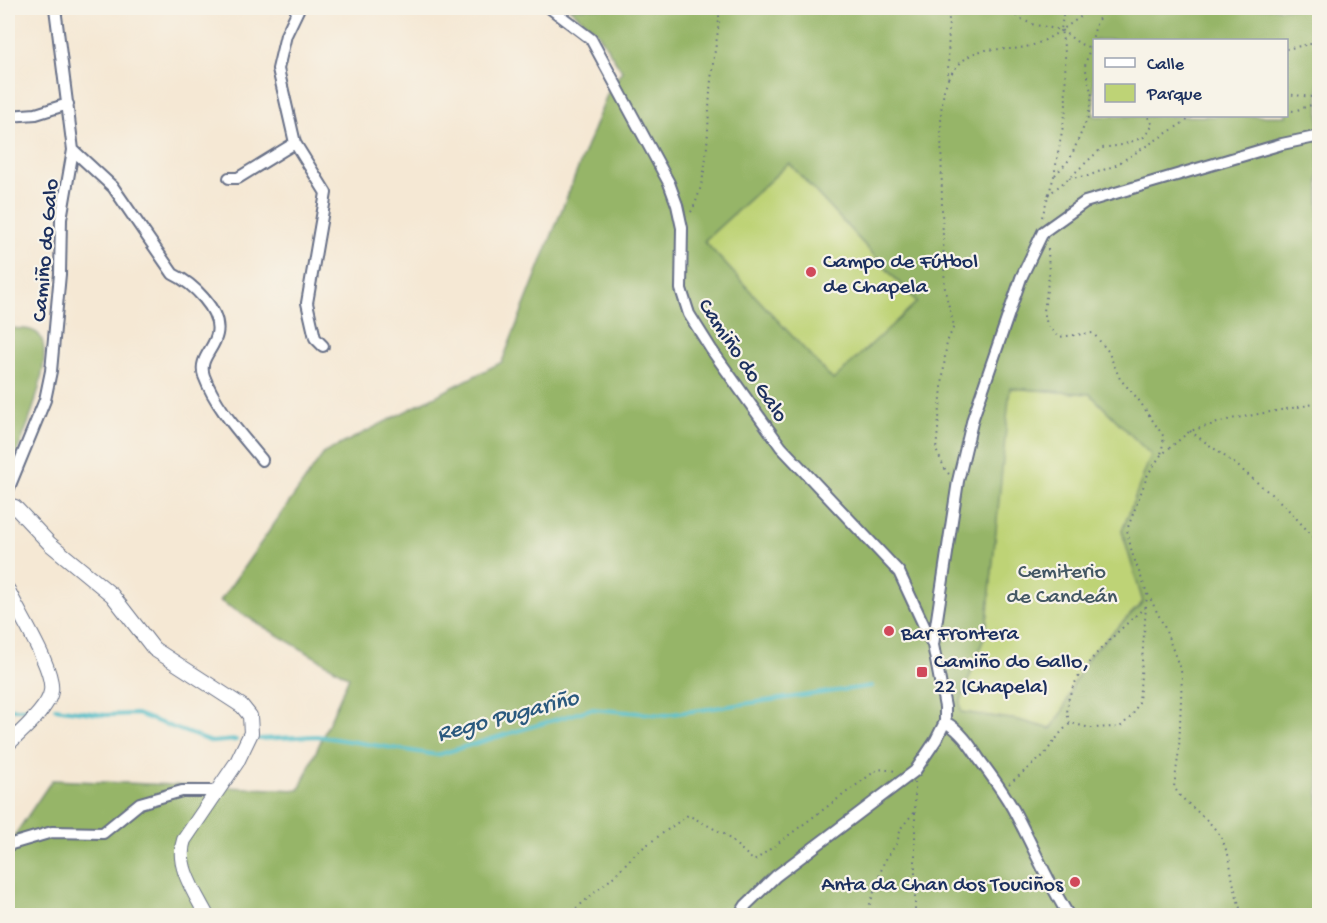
<svg xmlns="http://www.w3.org/2000/svg" width="1327" height="923" font-family="'Gochi Hand',sans-serif">
  <style>
    .green { fill: #bed376; stroke: #6c816a; stroke-width: 1.5 }
    .forest { fill: #96b567; stroke: #587262; stroke-width: 1.5; fill-rule: evenodd }
    .lines { fill: none; stroke-linecap: round; stroke-linejoin: round }
    .stream { stroke: #4ebcc7; stroke-width: 4 }
    .minor-casing { stroke: #677087; stroke-width: 14 }
    .tertiary-casing { stroke: #677087; stroke-width: 16 }
    .path { stroke: #677087; stroke-width: 2; stroke-dasharray: 1.5 4.5; stroke-linecap: butt }
    .minor { stroke: #fff; stroke-width: 10 }
    .tertiary { stroke: #fff; stroke-width: 14 }
    .poi-dot { fill: #d1495b; stroke: #f7f3e8; stroke-width: 2 }
    .labels { text-anchor: middle; stroke-width: 4.5; stroke-linejoin: round; paint-order: stroke }
    .street-label { font-size: 22px; fill: #1b2f5e; stroke: #f7f3e8 }
    .poi-label { font-size: 22px; fill: #1b2f5e; stroke: #f7f3e8; text-anchor: start }
    .park-label { font-size: 22px; fill: #445864; stroke: #f7f3e8 }
    .water-label { font-size: 24px; font-style: italic; fill: #2a597e; stroke: #f7f3e8 }
  </style>
  <rect width="100%" height="100%" fill="#f7f3e8"/>
  <filter id="ink" filterUnits="userSpaceOnUse"><feTurbulence type="fractalNoise" baseFrequency=".0167" numOctaves="2"/><feDisplacementMap in="SourceGraphic" scale="12" xChannelSelector="R" yChannelSelector="G"/><feConvolveMatrix kernelMatrix="1 2 1 2 8 2 1 2 1" color-interpolation-filters="sRGB"/></filter>
  <filter id="wash" filterUnits="userSpaceOnUse"><feTurbulence type="fractalNoise" baseFrequency=".008" numOctaves="4" result="noise"/><feDisplacementMap in="SourceGraphic" scale="24" xChannelSelector="R" yChannelSelector="G"/><feGaussianBlur stdDeviation="1.35" result="paint"/><feColorMatrix in="noise" values="0 0 0 0 0 0 0 0 0 0 0 0 0 0 0 0 0 1.4 0 .05"/><feComposite in="paint" operator="in"/></filter>
  <g filter="url(#wash)">
    <rect width="100%" height="100%" fill="#f5e8d4"/>
    <path class="green" d="M 789,163 L 917,302 L 833,381 L 704,241 Z
      M 1009,388 L 1090,394 L 1152,455 L 1122,531 L 1143,602 L 1090,655 L 1073,685 L 1062,713 L 1050,729 L 1018,720 L 961,712 L 960,703 L 986,632 Z"/>
    <path class="forest" d="M 569,8 L 1319,8 L 1319,915 L 8,916 L 8,845 L 52,780 L 299,790 L 349,677 L 220,601 L 324,453 L 502,362 L 608,92 L 622,71 L 597,32 ZM 1094,40 L 1286,40 L 1286,116 L 1094,116 ZM 789,163 L 917,302 L 833,380 L 704,241 ZM 1010,388 L 1090,394 L 1151,455 L 1122,531 L 1143,602 L 1090,655 L 1073,685 L 1062,713 L 1051,729 L 1018,720 L 961,712 L 960,703 L 986,632 Z
      M 8,328 C 17,329 32,327 39,335 C 57,356 21,448 8,470 Z"/>
    <g class="lines">
      <path class="stream" d="M 55,708 L 105,715 L 137,714 L 212,742 L 236,740
        M 8,709 L 29,709
        M 259,739 L 317,736 L 437,755 L 591,709 L 664,715 L 872,686"/>
    </g>
  </g>
  <g filter="url(#ink)">
    <g class="lines">
      <defs>
        <path id="minor" d="M 297,8 L 298,10 L 286,35 L 278,69 L 295,143 L 326,193 L 307,303 L 315,338 L 323,346
          M 550,8 L 591,39 L 669,183 L 677,205 L 682,228 L 681,289 L 689,314 L 711,349 L 781,447 L 899,572 L 933,645
          M 8,116 L 36,114 L 68,104
          M 73,150 L 113,187 L 173,274 C 192,283 222,310 217,334 C 214,350 198,359 204,376 C 216,408 241,434 262,460
          M 229,178 L 238,178 L 295,143
          M 8,490 L 45,400 L 51,371 L 60,274 L 61,219 L 73,150 L 55,8
          M 945,722 C 960,730 970,745 979,759 C 991,775 1003,791 1013,809 C 1032,844 1047,881 1069,916
          M 8,845 L 52,832 L 103,833 L 140,803 L 182,791 L 217,791
          M 739,916 L 746,905 L 776,876 L 915,771 L 936,740 L 945,722 L 945,707 L 933,645 L 958,481 L 973,418 L 1021,278 L 1043,232 L 1085,202 L 1282,144 L 1320,136"/>
        <path id="tertiary" d="M 8,505 L 15,507 L 50,544 L 112,595 L 154,649 L 242,706 L 250,716 L 251,733 L 237,762 L 184,840 C 175,865 195,893 207,916
          M 8,590 C 18,613 55,669 51,691 C 49,708 20,733 8,744"/>
      </defs>
      <use href="#minor" class="minor-casing"/>
      <use href="#tertiary" class="tertiary-casing"/>
      <path class="path" d="M 1000,8 L 1031,24 L 1061,30 L 1080,44 L 1094,49
        M 1286,49 L 1320,42
        M 948,78 C 978,35 994,57 1033,45 C 1052,39 1069,24 1085,14 L 1089,8
        M 1286,94 L 1320,98
        M 1286,110 L 1294,111 L 1320,102
        M 1055,175 L 1070,159 L 1088,117 L 1092,96 L 1085,66 L 1097,21 L 1107,8
        M 1069,178 L 1088,176 L 1116,165 L 1194,116
        M 1048,195 L 1069,178 L 1102,148 L 1122,145 L 1144,137 L 1153,125 L 1147,116
        M 691,212 C 712,174 706,115 712,72 C 714,51 720,29 719,8
        M 1042,217 L 1054,176 L 1066,109 L 1065,52 L 1061,30 L 1064,8
        M 1048,249 L 1049,275 L 1044,311 L 1047,325 L 1058,337 L 1093,333 L 1108,351 L 1120,379 L 1138,399 L 1164,437 L 1161,455
        M 1190,431 L 1234,463 L 1284,505 L 1320,544
        M 949,474 L 946,471 L 936,450 L 945,356 L 947,342 L 954,326 L 945,291 L 942,210 L 941,111 L 944,90 L 948,79 L 949,8
        M 1148,594 L 1164,626 L 1182,674 L 1179,750 L 1174,787 L 1180,796 L 1209,822 L 1220,835 L 1229,857 L 1233,882 L 1242,916
        M 1070,723 C 1053,683 1120,631 1146,606
        M 1009,784 L 1043,756 L 1062,731 L 1071,723 L 1090,728 L 1120,727 L 1132,716 L 1139,702 L 1147,593 L 1132,553 L 1127,530 L 1148,474 L 1161,455 L 1190,431 L 1231,419 L 1320,403
        M 567,916 L 611,879 L 637,852 L 688,815 L 724,834 L 754,861 L 878,769 L 896,771
        M 866,916 L 884,862 L 897,843 L 901,828 L 915,811
        M 915,916 L 915,783"/>
      <use href="#minor" class="minor"/>
      <use href="#tertiary" class="tertiary"/>
    </g>
  </g>
  <g class="poi-dot">
    <circle cx="811" cy="272" r="6"/>
    <circle cx="889" cy="631" r="6"/>
    <rect x="916" y="666" width="12" height="12" rx="3"/>
    <circle cx="1075" cy="882" r="6"/>
  </g>
  <g class="labels">
    <g class="street-label">
      <text transform="translate(43 250) rotate(-85)" y="8">Camiño do Galo</text>
      <text transform="translate(745 359) rotate(56)" y="8">Camiño do Galo</text>
    </g>
    <g class="poi-label">
      <text x="823" y="267">Campo de Fútbol<tspan x="823" dy="25">de Chapela</tspan></text>
      <text x="901" y="639">Bar Frontera</text>
      <text x="934" y="667">Camiño do Gallo,<tspan x="934" dy="25">22 (Chapela)</tspan></text>
      <text x="1063" y="890" text-anchor="end">Anta da Chan dos Touciños</text>
    </g>
    <g class="park-label">
      <text x="1062" y="577">Cemiterio<tspan x="1062" dy="25">de Candeán</tspan></text>
    </g>
    <g class="water-label">
      <text transform="translate(507 714) rotate(-15)" y="8">Rego Pugariño</text>
    </g>
  </g>
  <rect width="1327" height="923" fill="none" stroke="#f7f3e8" stroke-width="30"/>
  <rect x="1093" y="39" width="195" height="78" fill="#f7f3e8" stroke="#9fa5b1" stroke-width="1.5"/>
  <rect x="1105" y="58" width="30" height="9" fill="#ffffff" stroke="#9fa5b1" stroke-width="1.5"/>
  <text x="1147" y="69" font-size="18" fill="#1b2f5e">Calle</text>
  <rect x="1105" y="84" width="30" height="18" fill="#bed376" stroke="#9fa5b1" stroke-width="1.5"/>
  <text x="1147" y="99" font-size="18" fill="#1b2f5e">Parque</text>
</svg>
